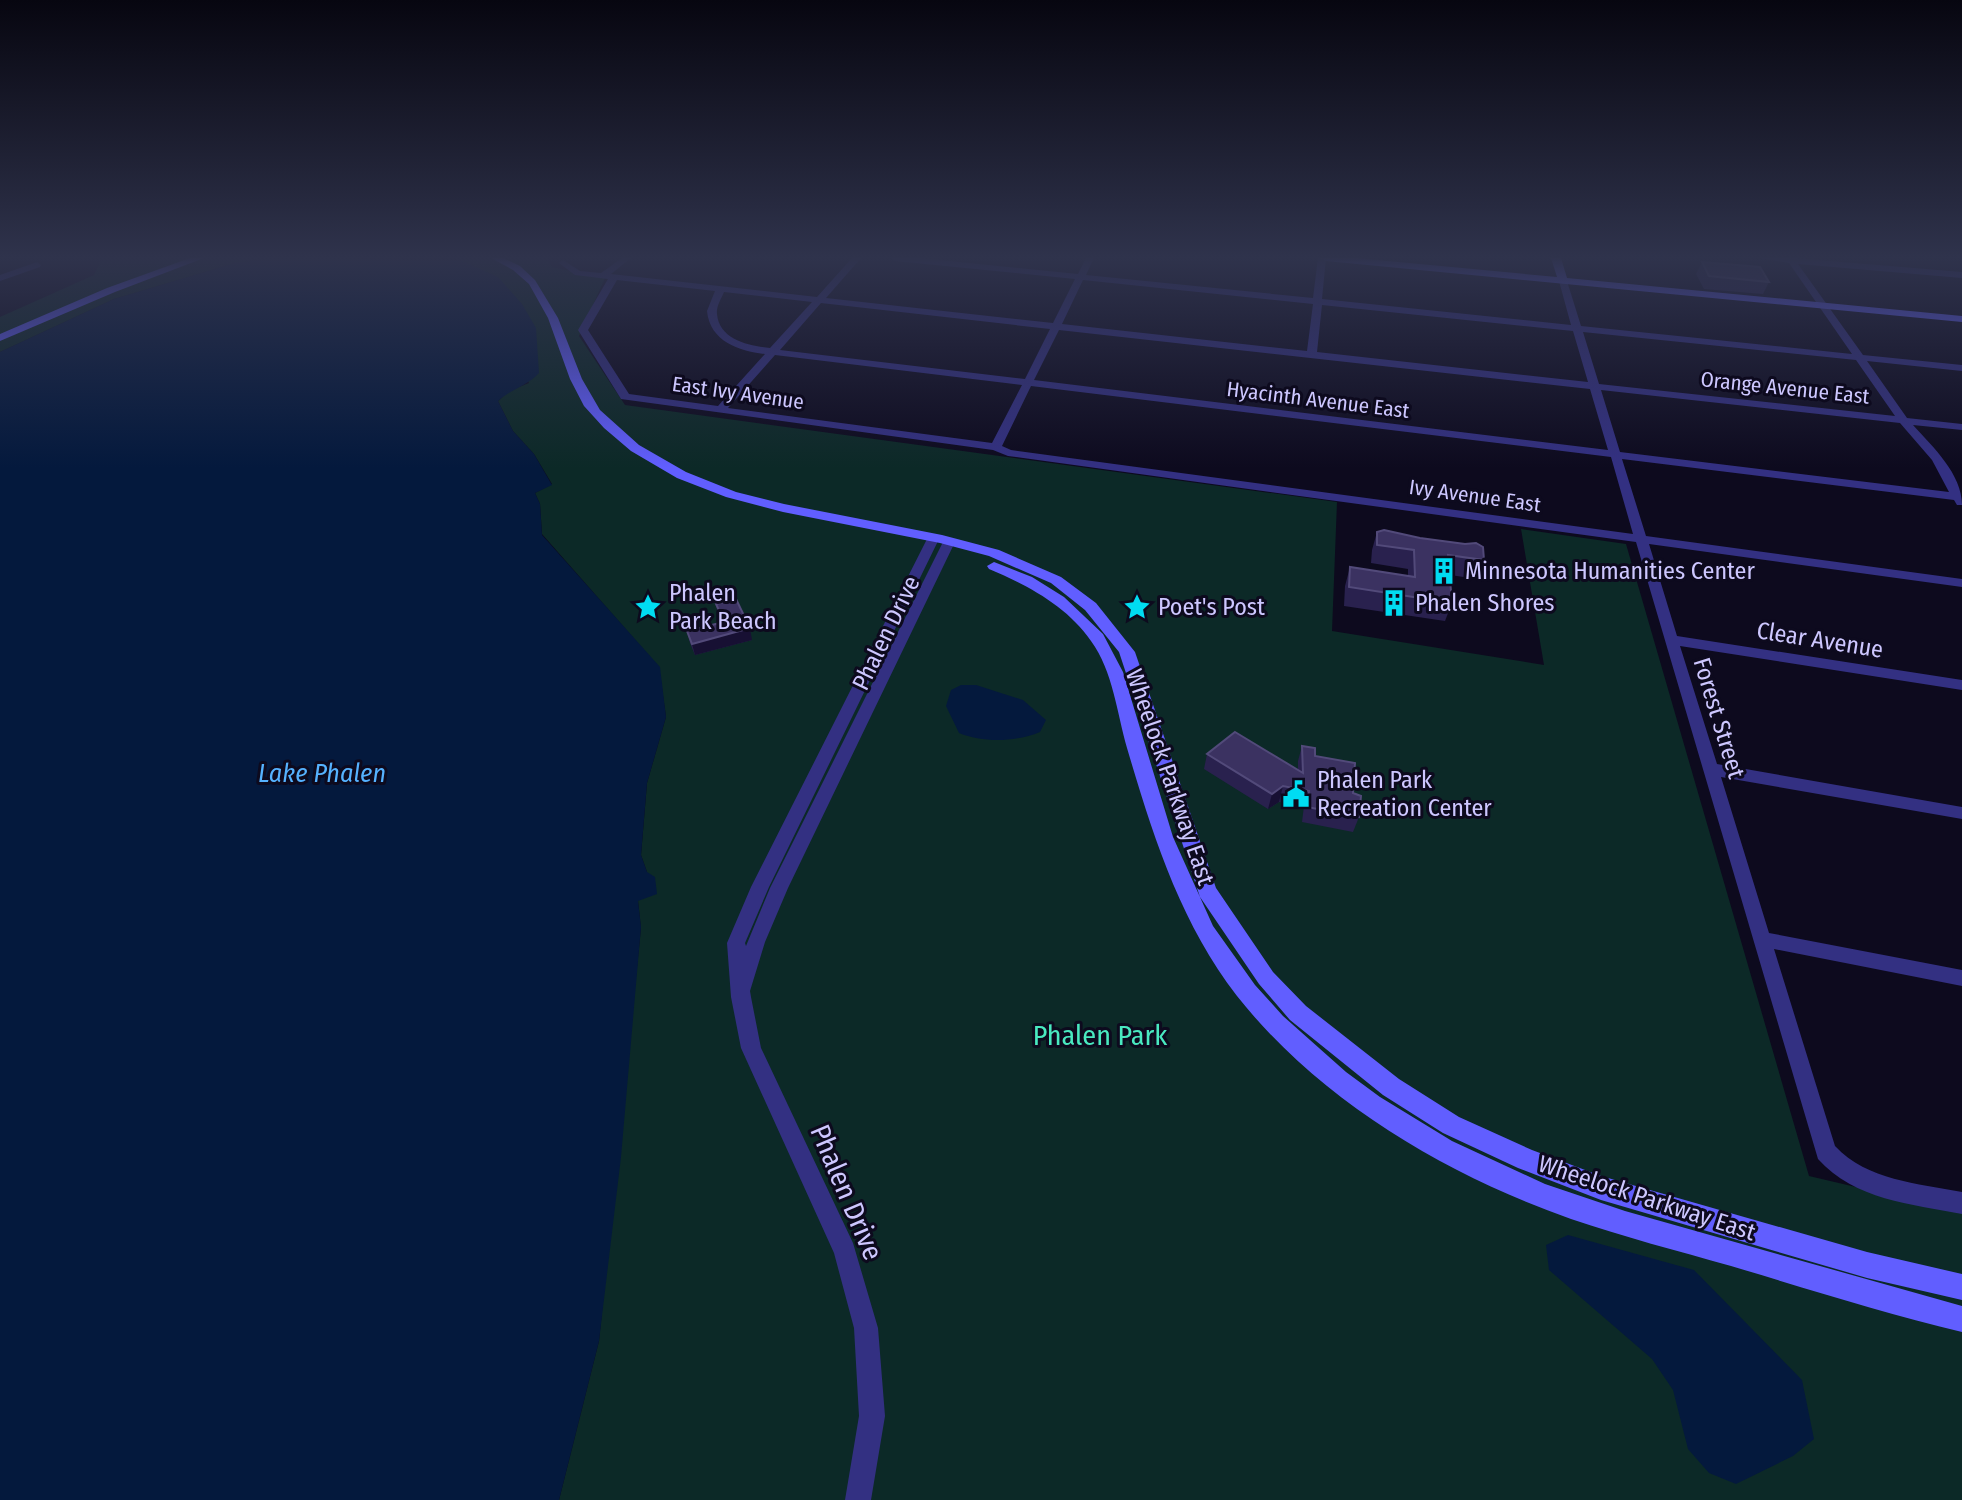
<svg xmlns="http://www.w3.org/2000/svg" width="1962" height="1500" font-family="'Fira Sans Condensed',sans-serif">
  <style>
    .green { fill: #0c2927 }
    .water { fill: #04193d }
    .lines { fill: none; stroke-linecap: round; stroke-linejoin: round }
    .street { fill: #333082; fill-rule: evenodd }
    .secondary { fill: #615eff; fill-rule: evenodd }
    .wall { fill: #29214e }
    .shaded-wall { fill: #171033 }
    .building { fill: #3b3261; stroke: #524a7a; stroke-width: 2 }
    .labels { text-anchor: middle; stroke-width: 6; stroke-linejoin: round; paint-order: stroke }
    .far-street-label { font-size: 21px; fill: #cdc7ff; stroke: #0d0a1e }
    .poi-label { font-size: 24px; fill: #cdc7ff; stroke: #0d0a1e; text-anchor: start }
    .street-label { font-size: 24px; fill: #cdc7ff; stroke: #0d0a1e }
    .water-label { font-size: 26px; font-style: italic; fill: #55b2ff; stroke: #0d0a1e }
    .near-park-label { font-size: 28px; fill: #49e9c0; stroke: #0d0a1e }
    .near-street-label { font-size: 28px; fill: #cdc7ff; stroke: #0d0a1e }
  </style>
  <rect width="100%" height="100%" fill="#0d0a1e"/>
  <path class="green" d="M 102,258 L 275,258 L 235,263 L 114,299 L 0,352 L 0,317 L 94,275 Z
    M 450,258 L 547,258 L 552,267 L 605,278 L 579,336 L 625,405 L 1337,502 L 1332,631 L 1544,665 L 1521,529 L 1626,544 L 1809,1176 L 1962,1212 L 1962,1500 L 559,1500 L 599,1341 L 641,928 L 638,901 L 647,872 L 641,855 L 647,783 L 666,717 L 659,667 L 542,534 L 540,504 L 535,493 L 552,484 L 534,454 L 513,431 L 498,401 L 509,391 L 529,383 L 460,260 Z"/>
  <path class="water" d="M 275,258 L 460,260 L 498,277 L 522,304 L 536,328 L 539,373 C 527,386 511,389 498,401 L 513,431 L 534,454 L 552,485 L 535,493 L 540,504 L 542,535 L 660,667 L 666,717 L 647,783 L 641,855 L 647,872 L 655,877 L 657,894 L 638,901 L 641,927 L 621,1157 L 599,1341 L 559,1500 L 0,1500 L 0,352 L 114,299 L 235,263 Z
    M 961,685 L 976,685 L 1023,700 L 1046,720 L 1040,732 C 1016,742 983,743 959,733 L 946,706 L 951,690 Z
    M 1568,1235 L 1694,1270 L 1802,1380 L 1814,1439 L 1793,1456 L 1736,1484 L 1709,1473 L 1688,1449 L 1673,1390 L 1652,1359 L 1549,1270 L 1546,1245 Z"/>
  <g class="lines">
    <path class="street" d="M 622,258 L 631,258 L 611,274 L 817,297 L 852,258 L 861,258 L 826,298 L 1053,323 L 1075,279 L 895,261 L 891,258 L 920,258 L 1078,274 L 1086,258 L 1094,258 L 1086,275 L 1313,298 L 1318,258 L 1326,258 L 1322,299 L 1571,325 L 1559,281 L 1563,278 L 1567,281 L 1581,326 L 1852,354 L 1789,263 L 1760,258 L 1794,258 L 1962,272 L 1962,278 L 1798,264 L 1863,355 L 1962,365 L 1962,371 L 1867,361 L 1907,418 L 1962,424 L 1962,430 L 1913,425 C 1933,447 1962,474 1962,505 L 1957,505 L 1954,500 L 1622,459 L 1646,536 L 1962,579 L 1962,587 L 1649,544 L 1677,636 L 1962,680 L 1962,690 L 1680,646 L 1717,764 L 1962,807 L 1962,819 L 1721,777 L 1769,933 L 1962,970 L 1962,986 L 1774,949 L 1835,1146 C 1868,1181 1917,1183 1962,1192 L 1962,1214 C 1911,1204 1855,1200 1818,1159 L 1636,542 L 1008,456 L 993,450 L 621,399 L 578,330 L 608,279 L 575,275 L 559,263 L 563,260 L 580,271 L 601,273 ZM 617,280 L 715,291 L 707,311 C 710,342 740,351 765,354 L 718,406 L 629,394 L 588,330 ZM 1083,280 L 1313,304 L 1307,351 L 1062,324 ZM 724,292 L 812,302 L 770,348 C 750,346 719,340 717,314 C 716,307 721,299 724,292 ZM 821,303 L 1050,329 L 1025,379 L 780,350 ZM 1322,305 L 1573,331 L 1588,382 L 1317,352 ZM 1059,330 L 1590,389 L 1608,450 L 1034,380 ZM 1583,332 L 1856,360 L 1895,416 L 1599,384 ZM 775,355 L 1022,385 L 992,443 L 728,408 ZM 1031,386 L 1611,457 L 1633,534 L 1011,450 L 1002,446 ZM 1601,390 L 1900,423 L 1932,460 L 1949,492 L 1620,452 Z
      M 37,262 L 41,265 L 40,267 L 0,281 L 0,275 Z
      M 933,535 L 939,539 L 769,887 L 745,943 L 746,946 L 770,888 L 943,542 L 949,538 L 953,539 L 955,542 L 788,888 L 765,942 L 750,991 L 751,997 L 761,1048 L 853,1243 L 878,1328 L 885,1416 L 871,1500 L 845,1500 L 859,1416 L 854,1328 L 834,1253 L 741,1048 L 731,997 L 727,943 L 751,887 L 927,539 Z"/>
    <path class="secondary" d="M 190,258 L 204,258 L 115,292 L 0,341 L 0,334 L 107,288 Z
      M 491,258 L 503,258 L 520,266 L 535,280 L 558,318 L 582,379 L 600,410 L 639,445 L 686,472 L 736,492 L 784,504 L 942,535 L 999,550 L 1061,577 L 1096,603 L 1135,652 L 1216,888 L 1273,972 L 1306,1006 L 1399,1079 L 1459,1117 L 1532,1150 L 1601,1176 L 1867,1252 L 1962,1274 L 1962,1300 L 1867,1278 L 1601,1200 L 1518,1168 L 1443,1133 L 1383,1095 L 1290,1020 L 1259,984 L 1200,897 L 1119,652 L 1085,610 L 1051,583 L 989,556 L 940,543 L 783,512 L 726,497 L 677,478 L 631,451 L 604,428 L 584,406 L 570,379 L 548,318 L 529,284 L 513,270 Z
      M 1321,258 L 1356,258 L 1557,277 L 1551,258 L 1561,258 L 1567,278 L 1962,316 L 1962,322 L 1326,261 Z
      M 994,562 L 1032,577 L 1064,597 L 1103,634 L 1123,672 L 1173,837 L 1213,926 L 1255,985 L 1283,1016 L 1346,1072 L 1380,1097 L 1452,1141 L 1545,1184 L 1625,1211 L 1962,1306 L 1962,1332 C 1884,1313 1808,1289 1731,1266 C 1678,1251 1624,1237 1571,1219 C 1446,1175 1320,1101 1237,996 C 1180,922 1153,836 1127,748 C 1117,713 1113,671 1091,641 C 1067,606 1027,585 989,569 L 987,566 Z"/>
  </g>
  <path class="wall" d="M 1702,262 L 1769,282 L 1763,294 L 1704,289 L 1696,274 Z
    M 1377,532 L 1484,560 L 1477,579 L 1450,575 L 1452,603 L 1445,621 L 1344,606 L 1345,586 L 1350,567 L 1408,576 L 1408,569 L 1371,563 L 1372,550 Z
    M 716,604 L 752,640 L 695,655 L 690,643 L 687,631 L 721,622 L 718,616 Z
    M 1302,746 L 1315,756 L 1359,817 L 1353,832 L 1302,822 L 1304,806 L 1279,802 L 1268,809 L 1204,769 L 1207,754 L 1298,770 L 1298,761 Z"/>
  <path class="shaded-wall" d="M 750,628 L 752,640 L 695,655 L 692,644 Z
    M 1283,786 L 1279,802 L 1268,809 L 1272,794 Z"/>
  <path class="building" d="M 1702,262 L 1760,267 L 1769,282 L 1709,276 Z
    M 1384,530 L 1420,538 L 1465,544 L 1476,543 L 1483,547 L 1484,560 L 1448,555 L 1452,603 L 1349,587 L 1350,567 L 1415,577 L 1414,550 L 1377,545 L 1377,532 Z
    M 736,599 L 750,628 L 692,644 L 687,631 L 724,622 L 716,604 Z
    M 1235,732 L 1303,773 L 1302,746 L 1315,748 L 1315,756 L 1355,763 L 1353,793 L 1361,796 L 1359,817 L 1307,807 L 1309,791 L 1283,786 L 1272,794 L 1207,754 Z"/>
  <linearGradient id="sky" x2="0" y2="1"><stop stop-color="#070610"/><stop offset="0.55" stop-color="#2f334c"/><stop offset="1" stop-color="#2f334c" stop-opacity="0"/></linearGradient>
  <rect width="1962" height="468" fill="url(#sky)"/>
  <defs>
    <symbol id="building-bare" viewBox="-9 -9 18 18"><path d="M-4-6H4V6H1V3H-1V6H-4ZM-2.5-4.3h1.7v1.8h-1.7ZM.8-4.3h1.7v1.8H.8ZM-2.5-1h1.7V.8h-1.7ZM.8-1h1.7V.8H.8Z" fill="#00dcf2" stroke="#0d0a1e" stroke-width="2.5" paint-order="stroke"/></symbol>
    <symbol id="sight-bare" viewBox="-9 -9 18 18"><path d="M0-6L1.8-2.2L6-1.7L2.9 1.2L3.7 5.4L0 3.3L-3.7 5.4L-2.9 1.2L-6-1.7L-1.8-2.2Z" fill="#00dcf2" stroke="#0d0a1e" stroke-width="2.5" paint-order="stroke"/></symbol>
    <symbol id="civic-bare" viewBox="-9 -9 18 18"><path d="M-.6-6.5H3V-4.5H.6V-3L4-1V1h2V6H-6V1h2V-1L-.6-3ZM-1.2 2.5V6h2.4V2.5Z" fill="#00dcf2" stroke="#0d0a1e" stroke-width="2.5" paint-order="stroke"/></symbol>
  </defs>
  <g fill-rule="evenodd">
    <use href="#building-bare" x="1425" y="552" width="38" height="38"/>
    <use href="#building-bare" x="1375" y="584" width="38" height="38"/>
    <use href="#sight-bare" x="629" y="588" width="38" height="38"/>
    <use href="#sight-bare" x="1118" y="588" width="38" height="38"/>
    <use href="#civic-bare" x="1277" y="775" width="38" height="38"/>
  </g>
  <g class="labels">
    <g class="far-street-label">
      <text transform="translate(1785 388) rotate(6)" y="7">Orange Avenue East</text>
      <text transform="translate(738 393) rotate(8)" y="7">East Ivy Avenue</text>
      <text transform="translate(1318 400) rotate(7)" y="7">Hyacinth Avenue East</text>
      <text transform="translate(1475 496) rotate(8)" y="7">Ivy Avenue East</text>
    </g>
    <g class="poi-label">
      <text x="1465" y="579">Minnesota Humanities Center</text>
      <text x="669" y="601">Phalen<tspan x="669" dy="28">Park Beach</tspan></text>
      <text x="1415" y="611">Phalen Shores</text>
      <text x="1158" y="615">Poet's Post</text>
      <text x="1317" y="788">Phalen Park<tspan x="1317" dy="28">Recreation Center</tspan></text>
    </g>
    <g class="street-label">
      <text transform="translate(886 633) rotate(-64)" y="8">Phalen Drive</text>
      <text transform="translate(1820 640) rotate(9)" y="8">Clear Avenue</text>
      <text transform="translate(1719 718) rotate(73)" y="8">Forest Street</text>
      <text transform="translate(1170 777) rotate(71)" y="8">Wheelock Parkway East</text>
      <text transform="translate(1647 1198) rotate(18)" y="8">Wheelock Parkway East</text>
    </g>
    <g class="water-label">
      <text x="322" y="782">Lake Phalen</text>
    </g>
    <g class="near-park-label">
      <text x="1100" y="1045">Phalen Park</text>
    </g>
    <g class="near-street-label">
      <text transform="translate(847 1192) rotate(67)" y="10">Phalen Drive</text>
    </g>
  </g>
</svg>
